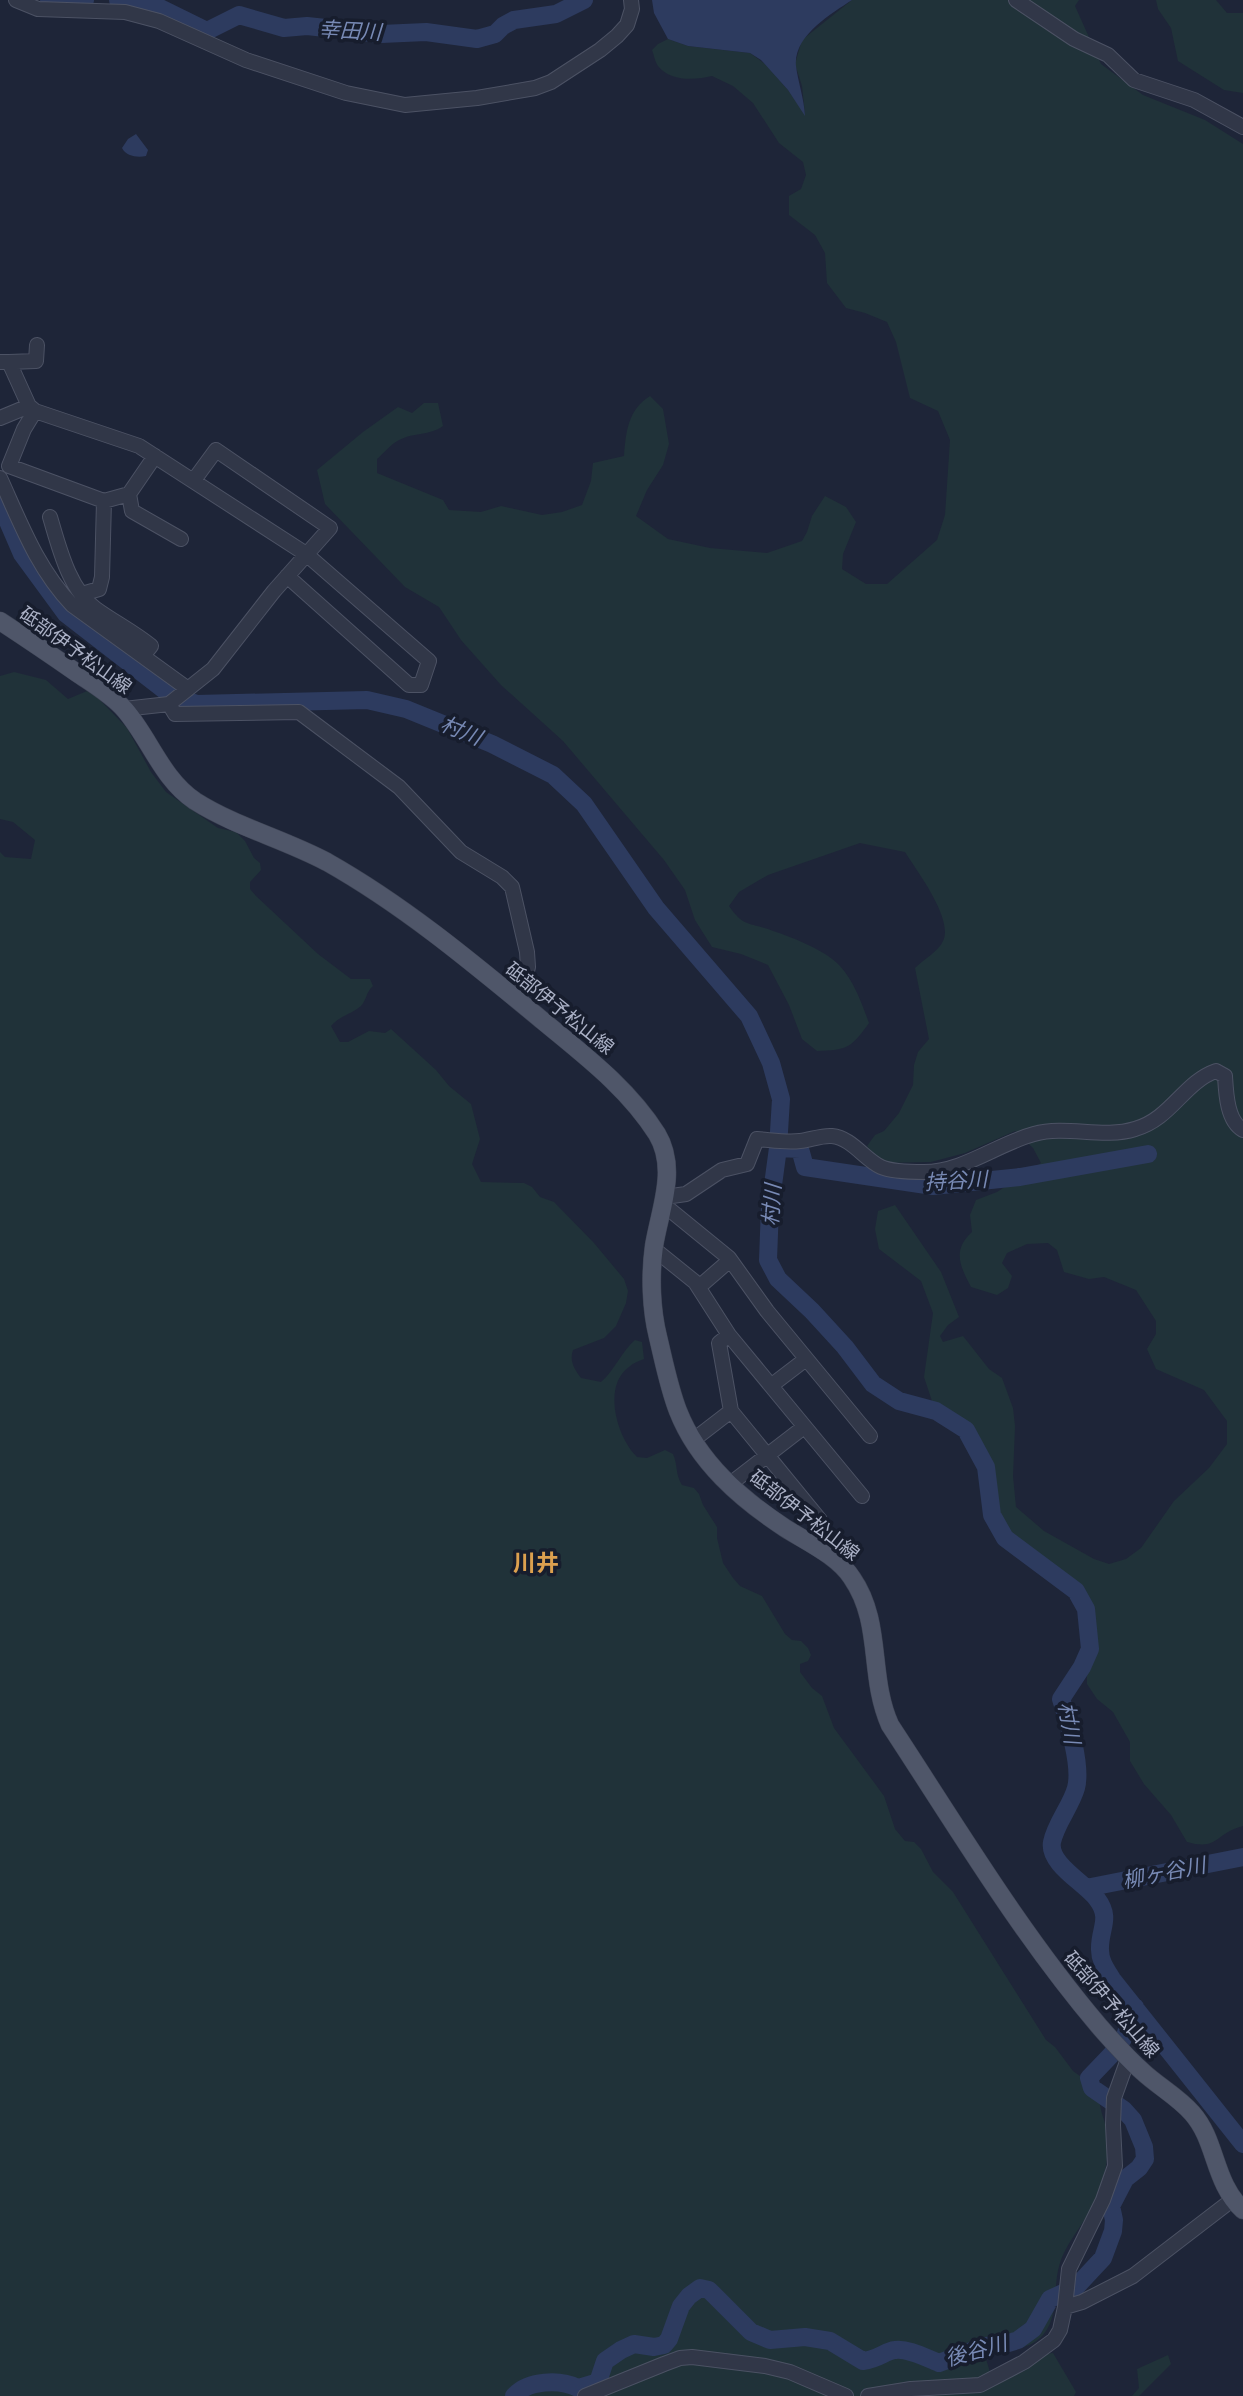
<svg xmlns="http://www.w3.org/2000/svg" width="1243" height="2396" font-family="Rubik,'Noto Sans JP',sans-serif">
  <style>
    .green { fill: #203239 }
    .water { fill: #2d3b5f }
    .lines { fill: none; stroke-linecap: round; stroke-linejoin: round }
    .river { stroke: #2d3b5f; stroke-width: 18 }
    .minor-casing { stroke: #4c5264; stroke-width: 16 }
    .major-casing { stroke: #3b4152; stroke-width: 19 }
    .minor { stroke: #313748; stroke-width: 14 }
    .major { stroke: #4f5669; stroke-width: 18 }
    .labels { text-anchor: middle; stroke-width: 7; stroke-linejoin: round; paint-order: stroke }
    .street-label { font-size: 19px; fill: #abb1c6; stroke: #171d2d }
    .water-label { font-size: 21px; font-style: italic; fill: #788ab5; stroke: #171d2d }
    .quarter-label { font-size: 23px; font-weight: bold; fill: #dca04f; stroke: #171d2d }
  </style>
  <rect width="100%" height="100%" fill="#1e2538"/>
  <path class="green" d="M 852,0 L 1079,0 L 1075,6 L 1101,64 L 1143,95 L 1205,120 L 1243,144 L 1243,1826 C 1215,1833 1219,1851 1187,1842 L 1171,1815 L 1144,1784 L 1130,1761 L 1130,1742 L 1113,1712 L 1097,1699 L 1087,1684 L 1087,1670 L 1097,1648 L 1093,1608 L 1083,1587 L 1039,1553 L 1008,1533 L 997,1510 L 990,1469 L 963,1420 L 949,1414 L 932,1401 L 924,1377 L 933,1313 L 921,1281 L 879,1249 L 875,1229 L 878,1211 L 895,1205 L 941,1272 L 959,1317 L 948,1325 L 940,1336 L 943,1342 L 963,1336 L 989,1369 L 1002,1378 L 1013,1408 L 1015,1426 L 1013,1476 L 1016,1507 L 1044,1531 L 1094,1559 L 1109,1564 L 1126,1559 L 1141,1548 L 1174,1501 L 1209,1468 L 1227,1444 L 1227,1421 L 1204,1390 L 1156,1369 L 1147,1349 L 1156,1334 L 1156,1321 L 1136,1290 L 1104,1277 L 1089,1279 L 1064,1272 L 1057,1250 L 1048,1243 L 1027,1244 L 1007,1253 L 1002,1263 L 1012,1276 L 1008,1288 L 997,1295 L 971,1287 C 960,1266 952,1250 972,1232 L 970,1215 L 976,1200 L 997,1192 L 1041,1163 L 1033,1148 L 1015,1131 L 965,1153 L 931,1162 L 881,1163 L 867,1146 L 875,1135 L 884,1131 L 899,1113 L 913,1085 L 914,1065 L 918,1052 L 929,1039 L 915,968 C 923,960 939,951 943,941 C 954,919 916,870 905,852 L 860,843 L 768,875 L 739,892 L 729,906 C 744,928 750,922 773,931 C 792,937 827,951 840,966 C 854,981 862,1004 869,1023 C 851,1048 848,1050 817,1051 L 802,1039 L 789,1005 L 768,965 L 741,954 L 712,947 L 695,920 L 685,890 L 664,860 L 563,741 L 501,685 L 461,640 L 439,607 L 405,587 L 325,504 L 317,470 L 363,432 L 398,407 L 412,413 L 424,403 L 438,403 L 443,426 C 429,436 415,432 399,440 C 391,444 384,453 377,459 L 377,473 L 443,500 L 449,510 L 481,512 L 501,506 L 542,515 L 562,512 L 582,505 L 591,481 L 593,463 L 624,456 C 626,431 628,410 650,396 L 663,409 L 669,444 L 663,465 L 647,490 L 636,516 L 668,539 L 710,548 L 767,553 L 802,541 L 807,532 L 812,516 L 825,496 L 846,507 L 856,522 L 843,554 L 842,569 L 866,584 L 887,584 L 937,540 L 945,515 L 950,440 L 938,411 L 910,398 L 896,342 L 887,322 L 865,313 L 846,308 L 827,283 L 825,253 L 815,235 L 789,215 L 789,196 L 801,189 L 806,175 L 803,162 L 779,143 L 753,103 L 733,86 L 712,76 C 696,80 670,82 658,66 C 655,62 654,55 652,50 L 658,44 L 668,39 L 688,46 L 750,53 L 765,64 L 788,90 L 805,114 L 802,86 L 795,64 L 802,40 Z
    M 1156,0 L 1216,0 L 1227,13 L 1243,13 L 1243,93 L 1224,90 L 1178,61 L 1171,28 L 1158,9 Z
    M 14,672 L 46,680 L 68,699 L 87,691 L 99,699 L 127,728 L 151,772 L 166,792 L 218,828 L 236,832 L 245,841 L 254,858 L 260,863 L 261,870 L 250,882 L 250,889 L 256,896 L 318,954 L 351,979 L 370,979 L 373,986 C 366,992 367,999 361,1006 C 352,1014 339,1016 331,1026 L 340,1042 L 348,1042 L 369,1031 L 385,1033 L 391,1029 L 436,1070 L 449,1086 L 471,1104 L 480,1139 L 472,1164 L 481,1182 L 524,1183 L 532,1187 L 540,1197 L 554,1202 L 594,1243 L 624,1279 L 628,1291 L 626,1303 L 616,1326 L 604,1338 L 573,1350 C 569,1361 575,1370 581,1378 L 601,1382 C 615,1370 621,1352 635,1340 L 642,1342 L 644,1359 C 639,1361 633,1363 629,1367 C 602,1386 617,1438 637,1457 L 647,1458 L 665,1450 L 673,1454 C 678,1465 675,1474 682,1485 L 694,1488 L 699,1494 L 703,1505 L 717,1527 L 717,1538 L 723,1563 L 733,1578 L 740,1586 L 762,1596 L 785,1634 L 792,1640 L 801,1641 L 808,1648 L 811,1655 L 808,1661 L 800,1664 L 800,1672 L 812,1688 L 822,1696 L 834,1728 L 884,1796 L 895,1829 L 905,1841 L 914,1842 L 921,1849 L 933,1872 L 953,1892 L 1046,2040 L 1055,2047 L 1073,2071 L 1098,2089 C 1099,2101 1100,2108 1104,2120 C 1111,2142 1107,2172 1099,2193 C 1090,2218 1068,2238 1060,2263 C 1052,2287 1060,2315 1043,2335 C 1025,2355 1004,2344 986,2359 L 990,2372 L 1001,2380 L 1024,2371 L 1044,2354 L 1053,2353 L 1076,2392 L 1074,2396 L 0,2396 L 0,852 L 5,857 L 31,859 L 35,840 L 13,822 L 0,819 L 0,676 Z
    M 1168,2355 L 1171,2364 L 1139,2396 L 1132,2396 L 1139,2388 L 1137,2369 Z"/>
  <path class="water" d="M 652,0 L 852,0 C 831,14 793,36 796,66 C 798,82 804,98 805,116 L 788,90 L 761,60 L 750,53 L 688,46 L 668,39 L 654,13 Z
    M 136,134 L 148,150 L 146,156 C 137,158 126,156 122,148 L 128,139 Z"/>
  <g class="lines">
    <path class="river" d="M 49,0 L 51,3 L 70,4 L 85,0
      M 118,0 L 158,7 L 207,31 L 239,15 L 284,28 L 307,26 L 381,34 L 426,32 L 477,39 L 495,34 L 503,26 L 514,20 L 556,14 L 584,0
      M 0,503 L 22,554 L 66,614 L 168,693 L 196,704 L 367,700 L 406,709 L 492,744 L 553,775 L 584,804 L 656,908 L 749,1016 L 771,1063 L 781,1099 L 778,1148 L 770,1207 L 768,1260 L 778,1279 L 812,1311 L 845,1347 L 873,1384 L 899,1401 L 936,1411 L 966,1430 L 986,1467 L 992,1515 L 1005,1538 L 1076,1591 L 1086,1609 L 1090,1649 L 1082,1667 L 1061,1699 C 1068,1721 1082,1766 1076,1788 C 1071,1806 1056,1823 1052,1842 C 1048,1864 1085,1883 1097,1899 C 1112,1919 1099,1929 1100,1950 C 1100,1961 1106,1969 1112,1979 L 1243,2144
      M 778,1148 L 800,1149 L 805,1167 L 933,1186 L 1020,1177 L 1148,1154
      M 1086,1888 L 1243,1857
      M 514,2396 C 528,2380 560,2379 578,2388 L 598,2382 L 605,2361 L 621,2350 L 634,2344 L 654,2347 L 664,2345 L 669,2339 L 681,2306 L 689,2296 L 700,2288 L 709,2290 L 751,2332 L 770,2340 L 805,2337 L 830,2341 L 863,2361 C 879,2359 885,2351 895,2350 C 908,2348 926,2358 939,2363 L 985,2346 L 1002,2345 L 1018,2340 L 1033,2329 L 1050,2299 L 1076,2287 L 1103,2258 L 1113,2231 L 1114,2220 L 1111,2206 L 1125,2179 L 1139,2168 L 1145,2159 L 1144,2147 L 1133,2120 L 1124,2110 L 1092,2088 L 1089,2078 L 1111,2055 L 1125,2036 L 1135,2007"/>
    <defs>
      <path id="minor" d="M 16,0 L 38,9 L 125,12 L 159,21 L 246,60 L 346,93 L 405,105 L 477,98 L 535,88 L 551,82 L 600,50 L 617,36 L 627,25 L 632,9 L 631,0
        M 1016,0 L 1074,39 L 1108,55 L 1134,80 L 1194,100 L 1243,127
        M 0,362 L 9,362 L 29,406 L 35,411 L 139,446 L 306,554 L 429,661 L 421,685 L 409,685 L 287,576
        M 9,362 L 36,361 L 37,345
        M 35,411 L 24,429 L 9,466 L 104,501 L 129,494 L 155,456
        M 0,418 L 29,406
        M 0,478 C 21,524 37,568 72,605 L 188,689
        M 129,494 L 132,511 L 181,539
        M 50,517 C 59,547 69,590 96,609 C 114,622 134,632 151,646 L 143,656
        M 82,594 L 99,589 L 102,577 L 104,501
        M 169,704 L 175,714 L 299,712 L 399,787 L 461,852 L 502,877 L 512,887 L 527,952 L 528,967 L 519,1001
        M 124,709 L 169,704 L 213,669 L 274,591 L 330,528 L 216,450 L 194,480
        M 665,1197 L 686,1194 L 722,1170 L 747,1164 L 757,1139 C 771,1140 786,1143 800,1141 C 810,1140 822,1135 832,1136 C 852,1138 864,1159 881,1167 C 892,1172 912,1172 924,1172 C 963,1172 997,1144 1034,1134 C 1067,1125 1103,1139 1135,1129 C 1171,1119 1184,1082 1216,1071 L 1225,1076 C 1226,1093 1227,1121 1243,1130
        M 664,1205 L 729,1258 L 767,1311 L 870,1436
        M 654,1249 L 695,1282 L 729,1335 L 862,1496
        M 699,1287 L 730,1260
        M 729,1335 L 719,1343 L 731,1411 L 820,1520
        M 772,1385 L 806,1359
        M 692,1441 L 731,1411
        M 730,1484 L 804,1427
        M 1065,2307 L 1082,2302 L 1133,2276 L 1232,2200
        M 585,2396 L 664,2364 L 680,2358 L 692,2357 L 765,2366 L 790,2372 L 846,2396
        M 868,2396 L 911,2389 L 980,2385 L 1024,2362 L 1054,2340 L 1060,2330 L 1065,2307 L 1069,2269 L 1103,2200 L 1115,2166 L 1113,2125 L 1114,2098 L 1128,2059"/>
      <path id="major" d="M 0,621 C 26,638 51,655 77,673 C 93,684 112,695 125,710 C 150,739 162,779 195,801 C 236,827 284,839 327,862 C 405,906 474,964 543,1021 C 584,1055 628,1088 657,1134 C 678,1169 660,1209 654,1246 C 650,1275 651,1309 658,1337 C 664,1362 669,1388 678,1411 C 698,1462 741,1499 785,1528 C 807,1542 838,1556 852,1578 C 883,1623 868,1676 890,1725 C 957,1827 1020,1933 1099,2026 C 1113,2042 1127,2058 1143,2072 C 1158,2086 1178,2097 1192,2113 C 1217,2141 1213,2182 1243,2210"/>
    </defs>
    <use href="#minor" class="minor-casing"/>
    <use href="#major" class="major-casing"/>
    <use href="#minor" class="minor"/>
    <use href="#major" class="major"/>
  </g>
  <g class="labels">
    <g class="street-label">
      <text transform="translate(76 650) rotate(36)" y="7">砥部伊予松山線</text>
      <text transform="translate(560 1008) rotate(39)" y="7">砥部伊予松山線</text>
      <text transform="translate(805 1515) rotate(38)" y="7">砥部伊予松山線</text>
      <text transform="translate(1112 2004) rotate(49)" y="7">砥部伊予松山線</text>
    </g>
    <g class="water-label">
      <text transform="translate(350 31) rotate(3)" y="7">幸田川</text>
      <text transform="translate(461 731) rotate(22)" y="7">村川</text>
      <text transform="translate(956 1181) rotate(-3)" y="7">持谷川</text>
      <text transform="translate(772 1205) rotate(-86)" y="7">村川</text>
      <text transform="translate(1069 1723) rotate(80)" y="7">村川</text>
      <text transform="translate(1164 1873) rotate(-11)" y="7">柳ヶ谷川</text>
      <text transform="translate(976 2351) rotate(-15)" y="7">後谷川</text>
    </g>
    <g class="quarter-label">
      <text x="536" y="1571">川井</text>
    </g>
  </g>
</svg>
